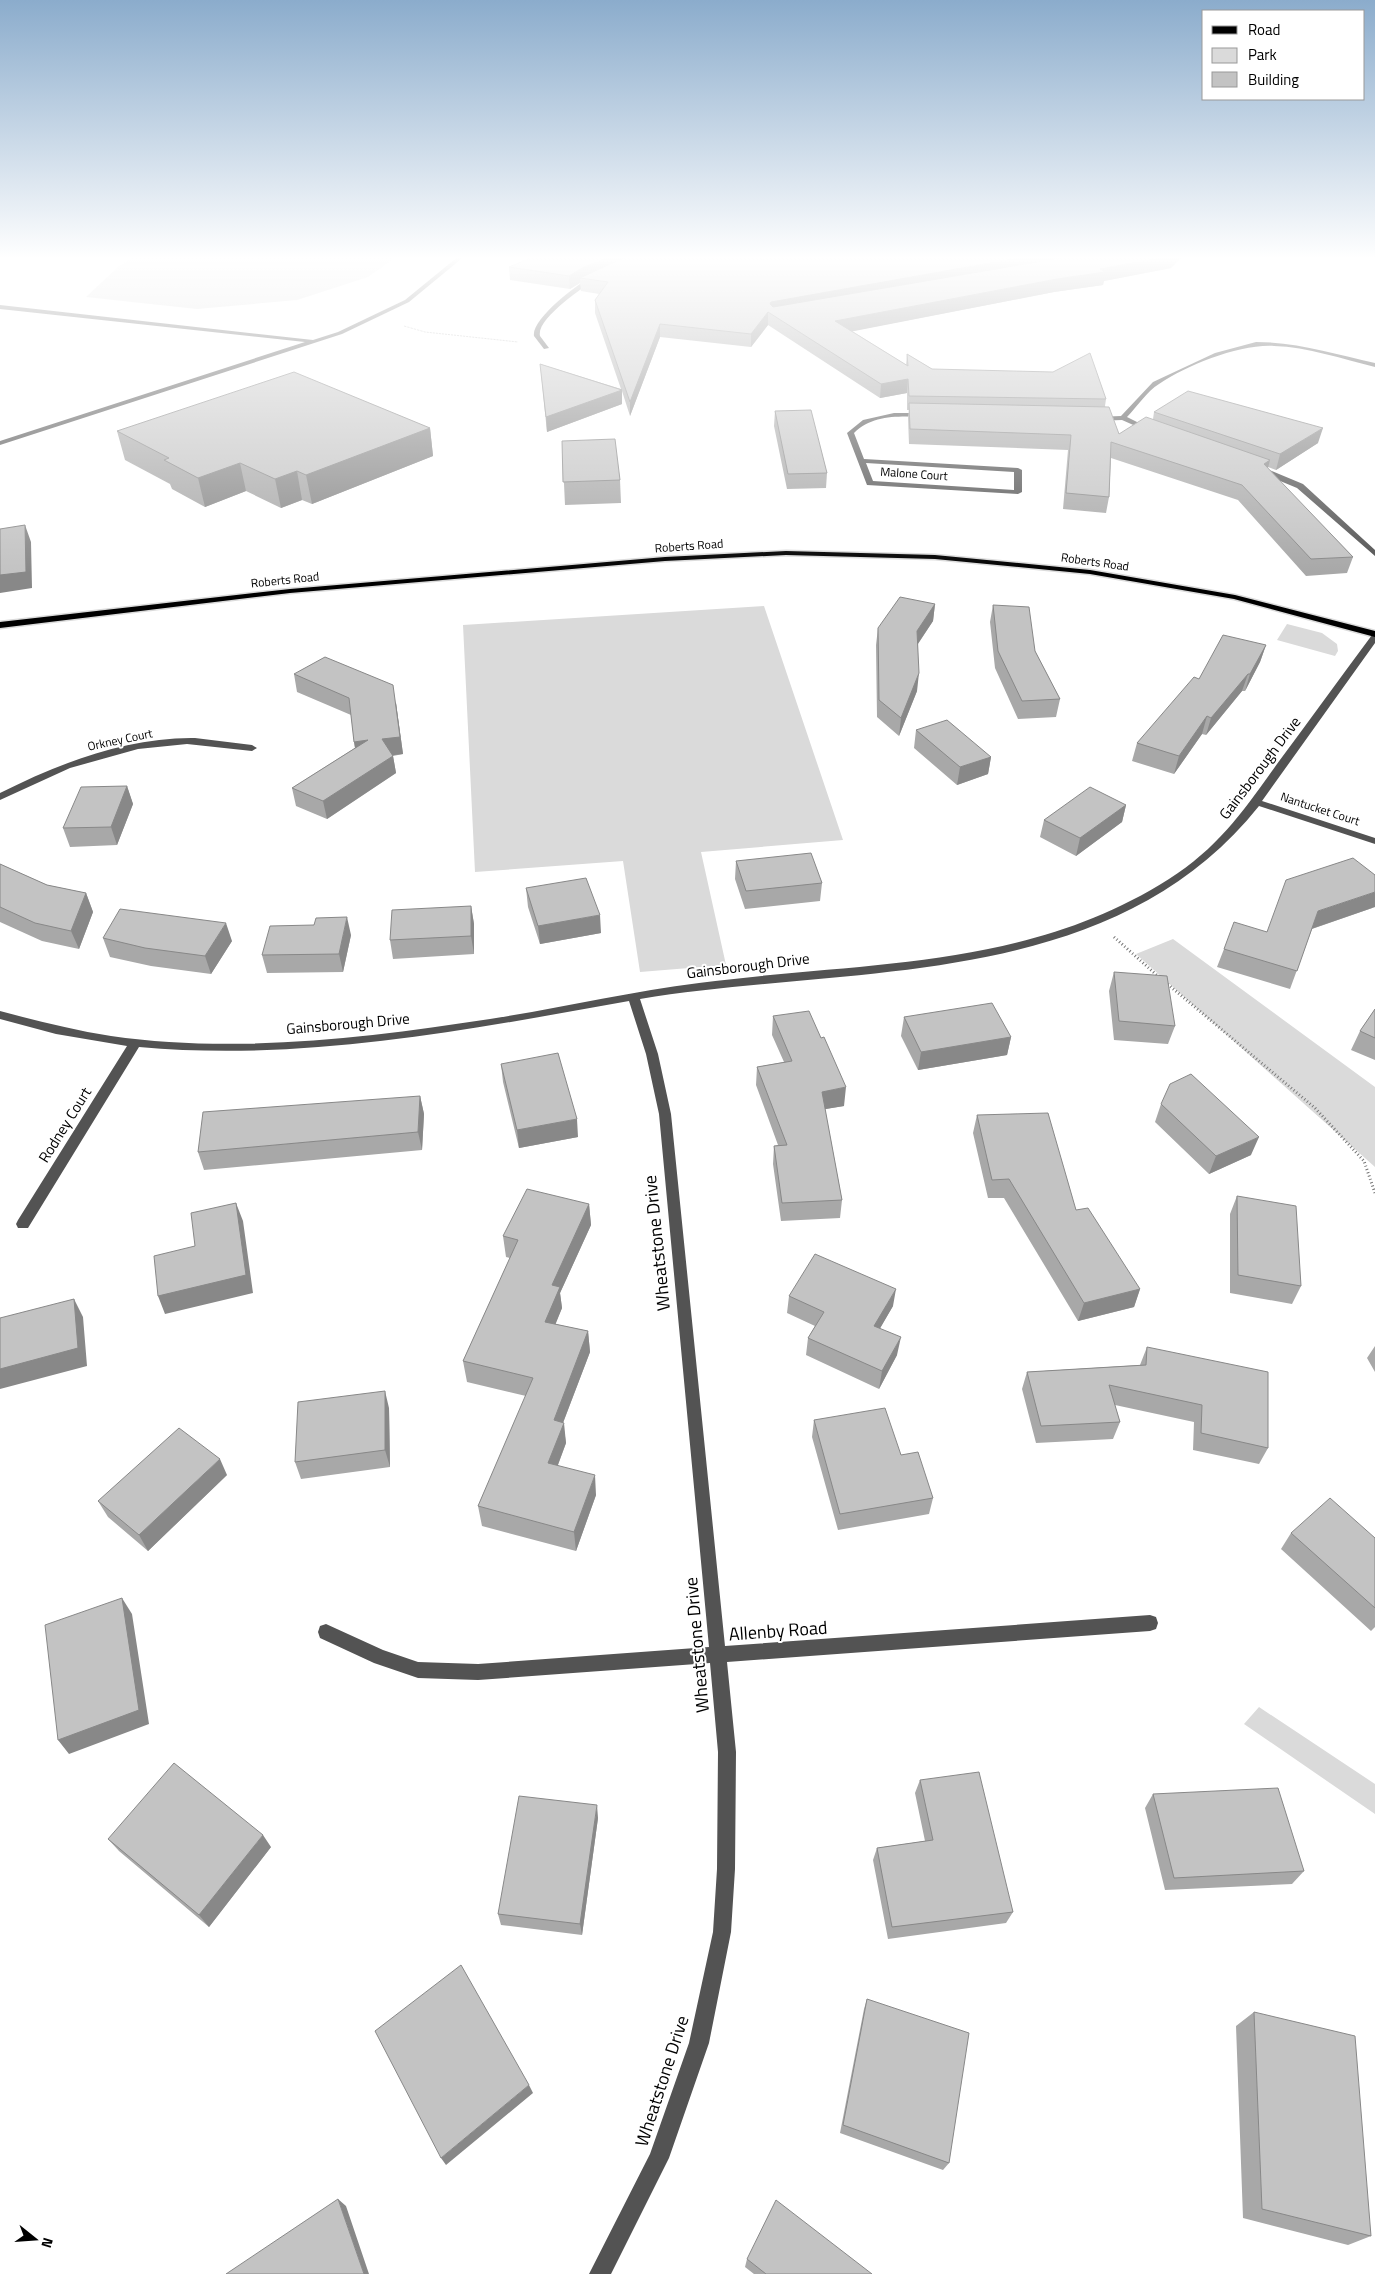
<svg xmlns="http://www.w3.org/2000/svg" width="1375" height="2274" font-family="'Titillium Web',sans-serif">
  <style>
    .green { fill: #dadada }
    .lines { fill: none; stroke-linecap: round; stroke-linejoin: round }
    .major-casing { stroke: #dbdbdb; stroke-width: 3 }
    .path-far1 { stroke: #757575; stroke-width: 1; stroke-dasharray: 0.5 1; stroke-linecap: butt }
    .path { stroke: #757575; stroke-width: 3; stroke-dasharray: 1 2.5; stroke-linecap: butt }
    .minor { fill: #535353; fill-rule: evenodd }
    .major { fill: #000; fill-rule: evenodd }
    .wall { fill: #a8a8a8 }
    .shaded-wall { fill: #888 }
    .building { fill: #c3c3c3; stroke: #888 }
    .labels { text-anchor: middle; stroke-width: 4; stroke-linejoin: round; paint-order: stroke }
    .far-street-label { font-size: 12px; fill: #000; stroke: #fff }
    .street-label { font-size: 15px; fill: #000; stroke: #fff }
    .near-street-label { font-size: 18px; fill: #000; stroke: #fff }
  </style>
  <rect width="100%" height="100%" fill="#fff"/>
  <path class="green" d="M 137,255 L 399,255 L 368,277 L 297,300 L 197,309 L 86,297 L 118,267 Z
    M 764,606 L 843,840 L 701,852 L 726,965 L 640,972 L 623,861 L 475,872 L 463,625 Z
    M 1287,624 L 1322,633 L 1337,644 L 1338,651 L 1335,656 L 1277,640 Z
    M 1173,939 L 1375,1087 L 1375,1167 L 1136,954 Z
    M 1259,1707 L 1375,1784 L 1375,1814 L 1244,1724 Z"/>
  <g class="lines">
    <defs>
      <path id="major" d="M 786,551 L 935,555 L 1090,570 L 1235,595 L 1375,631 L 1375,637 L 1234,599 L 1090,574 L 935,559 L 786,555 L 665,561 L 290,593 L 0,628 L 0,622 L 290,589 L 665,557 Z"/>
    </defs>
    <use href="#major" class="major-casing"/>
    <path class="path-far1" d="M 404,326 L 425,332 L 518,342"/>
    <path class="path" d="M 1114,937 L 1160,978
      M 1165,982 L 1315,1108 L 1364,1161 L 1375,1193"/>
    <path class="minor" d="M 460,255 L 466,255 L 409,302 L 342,334 L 0,445 L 0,441 L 305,342 L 0,309 L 0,305 L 313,340 L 338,332 L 405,300 Z
      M 592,276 L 597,277 C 584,288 536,318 540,336 L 549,348 L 544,349 L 534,336 C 531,319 578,284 592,276 Z
      M 1256,342 C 1297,342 1335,354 1375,363 L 1375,367 C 1342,359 1308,347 1274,346 C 1239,344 1188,365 1159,384 C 1147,391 1137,407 1127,417 L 1151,429 L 1151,431 L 1147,431 L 1122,420 L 1096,421 L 1093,419 L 1096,417 L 1121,416 L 1153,382 L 1215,353 Z
      M 894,413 L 923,413 L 926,415 L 923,417 C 898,416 872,415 854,433 L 864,459 L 1018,468 L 1022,470 L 1022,492 L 1018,494 L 867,485 L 847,433 L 863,420 ZM 866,463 L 1014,472 L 1014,490 L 873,481 Z
      M 1254,466 L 1260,466 L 1303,484 L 1375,550 L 1375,556 L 1297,488 L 1254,470 Z
      M 1375,634 L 1375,643 L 1262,801 L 1375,838 L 1375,844 L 1259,806 C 1110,993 851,964 640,999 L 658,1054 L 671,1114 L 725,1646 L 1150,1615 L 1156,1617 L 1158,1623 L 1156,1629 L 1150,1631 L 727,1662 L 736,1752 L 735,1869 L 731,1932 L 709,2043 L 669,2158 L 611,2274 L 589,2274 L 650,2154 L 689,2043 L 713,1932 L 717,1869 L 718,1752 L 710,1663 L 478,1680 L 418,1678 L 374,1663 L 320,1638 L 318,1632 L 320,1626 L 326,1624 L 383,1650 L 418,1662 L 478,1664 L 709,1647 L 659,1114 L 646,1054 L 629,1001 C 467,1030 304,1062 139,1047 L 28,1228 L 18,1228 L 16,1224 L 18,1220 L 127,1046 L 56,1034 L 0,1019 L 0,1011 C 37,1021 73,1030 111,1036 C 236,1054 366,1038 490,1019 C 560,1008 629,992 699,983 C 863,961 1024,971 1169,879 C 1219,847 1244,810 1277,764 C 1309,721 1340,678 1372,635 Z
      M 195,738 L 252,745 L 257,748 L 252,751 L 187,744 L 138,749 L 70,768 L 0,800 L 0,793 C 60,763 127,737 195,738 Z"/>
    <use href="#major" class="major"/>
  </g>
  <path class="wall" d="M 509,267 L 1171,268 L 1104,281 L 1103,285 L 1054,292 L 852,331 L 906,365 L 907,354 L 932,369 L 1106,399 L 1105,406 L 1119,434 L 1153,419 L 1154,412 L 1318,443 L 1276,470 L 1268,467 L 1268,469 L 1353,557 L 1347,573 L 1306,576 L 1238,500 L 1111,458 L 1109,497 L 1106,513 L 1063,509 L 1068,450 L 909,444 L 908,418 L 909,410 L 907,410 L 907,393 L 880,398 L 768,325 L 751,347 L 660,337 L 630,416 L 622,391 L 622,404 L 547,432 L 540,364 L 621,389 L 595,313 L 595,300 L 599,294 L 581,291 L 580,283 L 570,289 L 510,280 Z
    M 775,411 L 827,473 L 826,488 L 787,489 L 774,426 Z
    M 430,428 L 433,456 L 312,504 L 302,500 L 281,508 L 246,491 L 205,507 L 172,489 L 170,484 L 125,460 L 117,431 Z
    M 562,441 L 620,480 L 621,503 L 565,505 Z
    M 935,604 L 933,621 L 918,644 L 917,691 L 899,736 L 877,717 L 876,645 L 878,628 Z
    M 993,605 L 1035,651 L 1060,699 L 1056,717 L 1018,719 L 995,668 L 990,622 Z
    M 1266,645 L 1260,662 L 1245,691 L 1242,691 L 1206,735 L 1202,734 L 1174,774 L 1132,761 L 1137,743 L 1199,679 Z
    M 294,674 L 396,703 L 403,754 L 393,756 L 396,773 L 327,819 L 296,806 L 292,788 L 355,748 L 351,715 L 297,692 Z
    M 916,730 L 991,757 L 988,774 L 957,785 L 914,748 Z
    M 127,786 L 133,804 L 117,845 L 70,847 L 63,828 Z
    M 1126,805 L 1122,822 L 1076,856 L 1040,837 L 1044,820 Z
    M 736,861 L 822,883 L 820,901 L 745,909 L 735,879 Z
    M 0,864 L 47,885 L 86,893 L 93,912 L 79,949 L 42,941 L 0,922 Z
    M 526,888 L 601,933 L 540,944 L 528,907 Z
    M 471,906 L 474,924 L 474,954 L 393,959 L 390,940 Z
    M 1375,907 L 1312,929 L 1290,989 L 1217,967 L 1224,949 L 1267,932 Z
    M 351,935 L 343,972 L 267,973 L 262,955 Z
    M 103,938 L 232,941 L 211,974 L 151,966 L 110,957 Z
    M 1114,972 L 1175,1026 L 1168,1044 L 1114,1040 L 1109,991 Z
    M 1375,1009 L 1375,1060 L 1351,1050 L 1360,1031 Z
    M 773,1016 L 844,1106 L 825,1109 L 842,1200 L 840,1218 L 781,1221 L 773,1164 L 774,1146 L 778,1145 L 756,1085 L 757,1067 L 784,1062 L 772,1035 Z
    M 904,1017 L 1011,1037 L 1007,1055 L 918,1070 L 901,1036 Z
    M 501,1064 L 578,1137 L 519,1148 L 503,1082 Z
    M 420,1096 L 424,1114 L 422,1150 L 204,1170 L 198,1152 Z
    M 1161,1104 L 1251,1155 L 1209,1174 L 1155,1122 Z
    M 977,1115 L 1076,1210 L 1140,1289 L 1134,1307 L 1078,1321 L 1004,1198 L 988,1198 L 973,1133 Z
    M 1237,1196 L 1301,1286 L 1292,1304 L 1230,1293 L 1230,1214 Z
    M 589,1204 L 591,1225 L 560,1293 L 562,1308 L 555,1324 L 588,1331 L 590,1352 L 563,1423 L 566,1443 L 558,1465 L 596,1495 L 576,1551 L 482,1526 L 478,1506 L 526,1396 L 467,1382 L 463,1361 L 510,1258 L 506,1257 L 503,1236 Z
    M 789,1296 L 893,1306 L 880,1328 L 897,1355 L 879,1389 L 806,1355 L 808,1338 L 815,1326 L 787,1313 Z
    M 1375,1346 L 1375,1372 L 1367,1358 Z
    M 1147,1347 L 1268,1448 L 1259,1464 L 1193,1450 L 1194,1422 L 1115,1405 L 1120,1422 L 1113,1439 L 1036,1443 L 1022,1389 L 1027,1372 L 1140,1365 Z
    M 389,1408 L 390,1467 L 301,1479 L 295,1462 Z
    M 814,1420 L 901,1455 L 933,1498 L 929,1514 L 838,1530 L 812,1437 Z
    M 227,1475 L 148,1551 L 108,1517 L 98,1501 Z
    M 1291,1533 L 1375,1538 L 1375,1627 L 1371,1631 L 1281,1549 Z
    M 920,1780 L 1013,1912 L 1006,1923 L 888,1939 L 873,1860 L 877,1848 L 925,1841 L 915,1793 Z
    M 1153,1794 L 1304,1871 L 1292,1884 L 1165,1890 L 1145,1808 Z
    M 598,1818 L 582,1935 L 501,1925 L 498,1914 Z
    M 108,1839 L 271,1847 L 209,1927 L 119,1851 Z
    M 867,1999 L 949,2163 L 943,2170 L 840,2133 L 864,2009 Z
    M 1254,2012 L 1371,2236 L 1348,2245 L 1243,2218 L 1236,2026 Z
    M 747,2259 L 872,2274 L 754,2274 L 745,2267 Z"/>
  <path class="shaded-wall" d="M 614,255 L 675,255 L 580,278 L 580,283 L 570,289 L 569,276 L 584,267 Z
    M 1035,255 L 1095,255 L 773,315 L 770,304 L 771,302 Z
    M 1175,255 L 1184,255 L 1171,268 L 1104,281 L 1103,285 L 1054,292 L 834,335 L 835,321 L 1057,279 L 1100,269 Z
    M 768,312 L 768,325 L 751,347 L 751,334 Z
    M 660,324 L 660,337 L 630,416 L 630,402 Z
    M 908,379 L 907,393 L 880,398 L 881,384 Z
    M 622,390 L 622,404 L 547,432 L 546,417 Z
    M 430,428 L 433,456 L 312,504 L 306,475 Z
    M 1323,428 L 1318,443 L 1276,470 L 1280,454 Z
    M 1270,460 L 1266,476 L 1264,464 Z
    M 240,463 L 246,491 L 205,507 L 198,478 Z
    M 297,471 L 302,500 L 281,508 L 275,479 Z
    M 25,525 L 31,542 L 32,588 L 0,593 L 0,575 Z
    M 935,604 L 933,621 L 915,648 L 917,631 Z
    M 1266,645 L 1260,662 L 1245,691 L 1250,674 Z
    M 919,673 L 917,691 L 899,736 L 901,718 Z
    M 1248,674 L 1242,691 L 1206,735 L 1211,718 Z
    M 396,703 L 403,754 L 386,756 L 382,739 Z
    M 1207,716 L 1202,734 L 1174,774 L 1179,756 Z
    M 368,740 L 357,760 L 354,742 Z
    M 393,756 L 396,773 L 327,819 L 323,801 Z
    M 991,757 L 988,774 L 957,785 L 960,767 Z
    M 127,786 L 133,804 L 117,845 L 111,827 Z
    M 1126,805 L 1122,822 L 1076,856 L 1080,838 Z
    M 1375,892 L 1375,907 L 1311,929 L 1318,911 Z
    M 86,893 L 93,912 L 79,949 L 71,931 Z
    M 471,906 L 474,924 L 474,954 L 471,936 Z
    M 600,915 L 601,933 L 540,944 L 538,926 Z
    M 347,917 L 351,935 L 343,972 L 339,954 Z
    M 226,923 L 232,941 L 211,974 L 205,956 Z
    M 1011,1037 L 1007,1055 L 918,1070 L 921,1052 Z
    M 846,1087 L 844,1106 L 820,1110 L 822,1092 Z
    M 420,1096 L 424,1114 L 422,1150 L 418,1132 Z
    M 577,1119 L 578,1137 L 519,1148 L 517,1130 Z
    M 1259,1137 L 1251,1155 L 1209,1174 L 1216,1156 Z
    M 236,1203 L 243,1221 L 253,1293 L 165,1314 L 158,1296 Z
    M 589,1204 L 591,1225 L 560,1293 L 562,1308 L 548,1343 L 545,1322 L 552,1285 Z
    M 896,1289 L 893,1306 L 871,1344 L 874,1326 Z
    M 1140,1289 L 1134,1307 L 1078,1321 L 1084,1303 Z
    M 74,1299 L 83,1317 L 87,1366 L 0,1389 L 0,1369 Z
    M 588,1331 L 590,1352 L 556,1441 L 554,1420 Z
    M 901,1337 L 897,1355 L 879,1389 L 882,1371 Z
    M 385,1391 L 389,1408 L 390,1467 L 385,1450 Z
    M 564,1423 L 566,1443 L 551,1483 L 548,1463 Z
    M 220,1459 L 227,1475 L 148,1551 L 139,1535 Z
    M 595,1475 L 596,1495 L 576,1551 L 574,1532 Z
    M 122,1598 L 132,1614 L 149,1724 L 69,1754 L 58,1740 Z
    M 597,1805 L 598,1818 L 582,1935 L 580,1924 Z
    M 263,1835 L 271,1847 L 209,1927 L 199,1915 Z
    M 529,2085 L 533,2093 L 446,2165 L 441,2158 Z
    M 338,2199 L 346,2206 L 369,2274 L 364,2274 Z"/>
  <path class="building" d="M 538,255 L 614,255 L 584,267 L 569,276 L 509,267 Z
    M 640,255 L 1035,255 L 771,302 L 770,304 L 773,307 L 1078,255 L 1175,255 L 1100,269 L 1105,272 L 1057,279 L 835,321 L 908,366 L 907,354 L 932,369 L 1053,372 L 1090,353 L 1106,399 L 909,396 L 908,379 L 881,384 L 768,312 L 751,334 L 660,324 L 630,402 L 595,300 L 608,282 L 580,278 L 621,259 Z
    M 540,364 L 622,390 L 546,417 Z
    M 294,372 L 430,428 L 306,475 L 297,471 L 275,479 L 240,463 L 198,478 L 164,460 L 169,458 L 117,431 Z
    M 1188,391 L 1323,428 L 1280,454 L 1154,412 Z
    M 909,403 L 1109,407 L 1119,434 L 1146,417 L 1270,460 L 1264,464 L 1353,557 L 1311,559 L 1242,485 L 1111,442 L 1109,497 L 1066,493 L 1071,435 L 910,429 Z
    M 811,410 L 827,473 L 788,474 L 775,411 Z
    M 615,439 L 620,480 L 563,482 L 562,441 Z
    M 25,525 L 26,572 L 0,575 L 0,529 Z
    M 900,597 L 935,604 L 917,631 L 919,673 L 901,718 L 879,700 L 878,628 Z
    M 993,605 L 1029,607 L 1035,651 L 1060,699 L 1022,701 L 998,651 Z
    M 1223,635 L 1266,645 L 1250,674 L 1248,674 L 1211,718 L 1207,716 L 1179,756 L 1137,743 L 1194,677 L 1199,679 Z
    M 325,657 L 393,685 L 400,737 L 382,739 L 393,756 L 323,801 L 292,788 L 368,740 L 354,742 L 349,698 L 294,674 Z
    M 947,720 L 991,757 L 960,767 L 916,730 Z
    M 127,786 L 111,827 L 63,828 L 81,787 Z
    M 1090,787 L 1126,805 L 1080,838 L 1044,820 Z
    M 811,853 L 822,883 L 746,891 L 736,861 Z
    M 1353,858 L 1375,875 L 1375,892 L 1318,911 L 1297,971 L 1224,949 L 1234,922 L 1267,932 L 1286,880 Z
    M 0,864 L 47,885 L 86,893 L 71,931 L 35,923 L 0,907 Z
    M 586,878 L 600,915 L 538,926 L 526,888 Z
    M 471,906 L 471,936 L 390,940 L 392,910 Z
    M 120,909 L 226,923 L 205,956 L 145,948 L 103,938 Z
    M 347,917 L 339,954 L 262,955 L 270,926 L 314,925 L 316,918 Z
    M 1114,972 L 1167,976 L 1175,1026 L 1119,1021 Z
    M 992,1003 L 1011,1037 L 921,1052 L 904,1017 Z
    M 1375,1009 L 1375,1038 L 1360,1031 Z
    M 809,1011 L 821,1038 L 824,1037 L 846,1087 L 822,1092 L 842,1200 L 782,1203 L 774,1146 L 787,1145 L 757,1067 L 792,1061 L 773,1016 Z
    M 558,1053 L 577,1119 L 517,1130 L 501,1064 Z
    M 1191,1074 L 1259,1137 L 1216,1156 L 1161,1104 L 1170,1084 Z
    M 420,1096 L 418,1132 L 198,1152 L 203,1112 Z
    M 1048,1113 L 1076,1210 L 1088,1208 L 1140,1289 L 1084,1303 L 1009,1179 L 992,1180 L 977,1115 Z
    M 527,1189 L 589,1204 L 552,1285 L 560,1287 L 545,1322 L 588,1331 L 554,1420 L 564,1423 L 548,1463 L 595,1475 L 574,1532 L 478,1506 L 533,1378 L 463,1361 L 518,1240 L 503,1236 Z
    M 1237,1196 L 1296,1206 L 1301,1286 L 1238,1275 Z
    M 236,1203 L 246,1275 L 158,1296 L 154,1256 L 195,1246 L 191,1213 Z
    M 815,1254 L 896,1289 L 874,1326 L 901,1337 L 882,1371 L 808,1338 L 824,1312 L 789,1296 Z
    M 74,1299 L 78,1348 L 0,1369 L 0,1318 Z
    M 1147,1347 L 1268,1372 L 1268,1448 L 1201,1433 L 1202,1405 L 1109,1385 L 1120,1422 L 1041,1426 L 1027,1372 L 1146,1365 Z
    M 385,1391 L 385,1450 L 295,1462 L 298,1402 Z
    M 885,1408 L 901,1455 L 918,1452 L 933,1498 L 840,1514 L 814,1420 Z
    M 179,1428 L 220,1459 L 139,1535 L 98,1501 Z
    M 1330,1498 L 1375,1538 L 1375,1608 L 1291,1533 Z
    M 122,1598 L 139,1710 L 58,1740 L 45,1625 Z
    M 174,1763 L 263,1835 L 199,1915 L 108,1839 Z
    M 979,1772 L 1013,1912 L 892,1927 L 877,1848 L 933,1840 L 920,1780 Z
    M 1278,1788 L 1304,1871 L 1174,1878 L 1153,1794 Z
    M 519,1796 L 597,1805 L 580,1924 L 498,1914 Z
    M 461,1965 L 529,2085 L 441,2158 L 375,2031 Z
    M 867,1999 L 969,2033 L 949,2163 L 843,2125 Z
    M 1254,2012 L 1355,2036 L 1371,2236 L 1262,2209 Z
    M 338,2199 L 364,2274 L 226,2274 Z
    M 776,2200 L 872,2274 L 766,2274 L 747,2259 Z"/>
  <linearGradient id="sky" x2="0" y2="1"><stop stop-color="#8baccc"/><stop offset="0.45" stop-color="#fff"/><stop offset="1" stop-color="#fff" stop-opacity="0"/></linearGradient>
  <rect width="1375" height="573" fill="url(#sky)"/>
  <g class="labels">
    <g class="far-street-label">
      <text transform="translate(914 474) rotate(4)" y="4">Malone Court</text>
      <text transform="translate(689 546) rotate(-4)" y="4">Roberts Road</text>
      <text transform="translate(1095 562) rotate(8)" y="4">Roberts Road</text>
      <text transform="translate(285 580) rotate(-6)" y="4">Roberts Road</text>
      <text transform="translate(120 740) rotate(-12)" y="4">Orkney Court</text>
      <text transform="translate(1320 809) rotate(18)" y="4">Nantucket Court</text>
    </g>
    <g class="street-label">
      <text transform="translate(1260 768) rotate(-53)" y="5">Gainsborough Drive</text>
      <text transform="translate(748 966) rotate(-7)" y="5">Gainsborough Drive</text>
      <text transform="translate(348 1024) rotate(-5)" y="5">Gainsborough Drive</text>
      <text transform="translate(65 1125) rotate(-58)" y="5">Rodney Court</text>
    </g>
    <g class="near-street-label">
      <text transform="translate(657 1243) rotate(-96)" y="6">Wheatstone Drive</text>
      <text transform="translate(778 1631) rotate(-4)" y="6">Allenby Road</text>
      <text transform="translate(697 1645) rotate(-95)" y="6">Wheatstone Drive</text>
      <text transform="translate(662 2081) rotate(-72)" y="6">Wheatstone Drive</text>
    </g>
  </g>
  <rect x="1202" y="10" width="162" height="90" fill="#ffffff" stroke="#999999"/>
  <rect x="1212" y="26" width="25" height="8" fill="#000000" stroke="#999999"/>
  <text x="1248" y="35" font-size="15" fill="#000000">Road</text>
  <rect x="1212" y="48" width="25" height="15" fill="#dadada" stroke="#999999"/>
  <text x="1248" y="60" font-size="15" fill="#000000">Park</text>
  <rect x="1212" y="72" width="25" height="15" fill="#c3c3c3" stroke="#999999"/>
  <text x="1248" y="85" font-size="15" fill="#000000">Building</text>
  <g transform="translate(35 2239) rotate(107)" stroke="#ffffff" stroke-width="4" paint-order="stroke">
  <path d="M0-4L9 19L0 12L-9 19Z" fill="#000000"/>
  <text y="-8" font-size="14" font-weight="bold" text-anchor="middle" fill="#000000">N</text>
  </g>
</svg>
